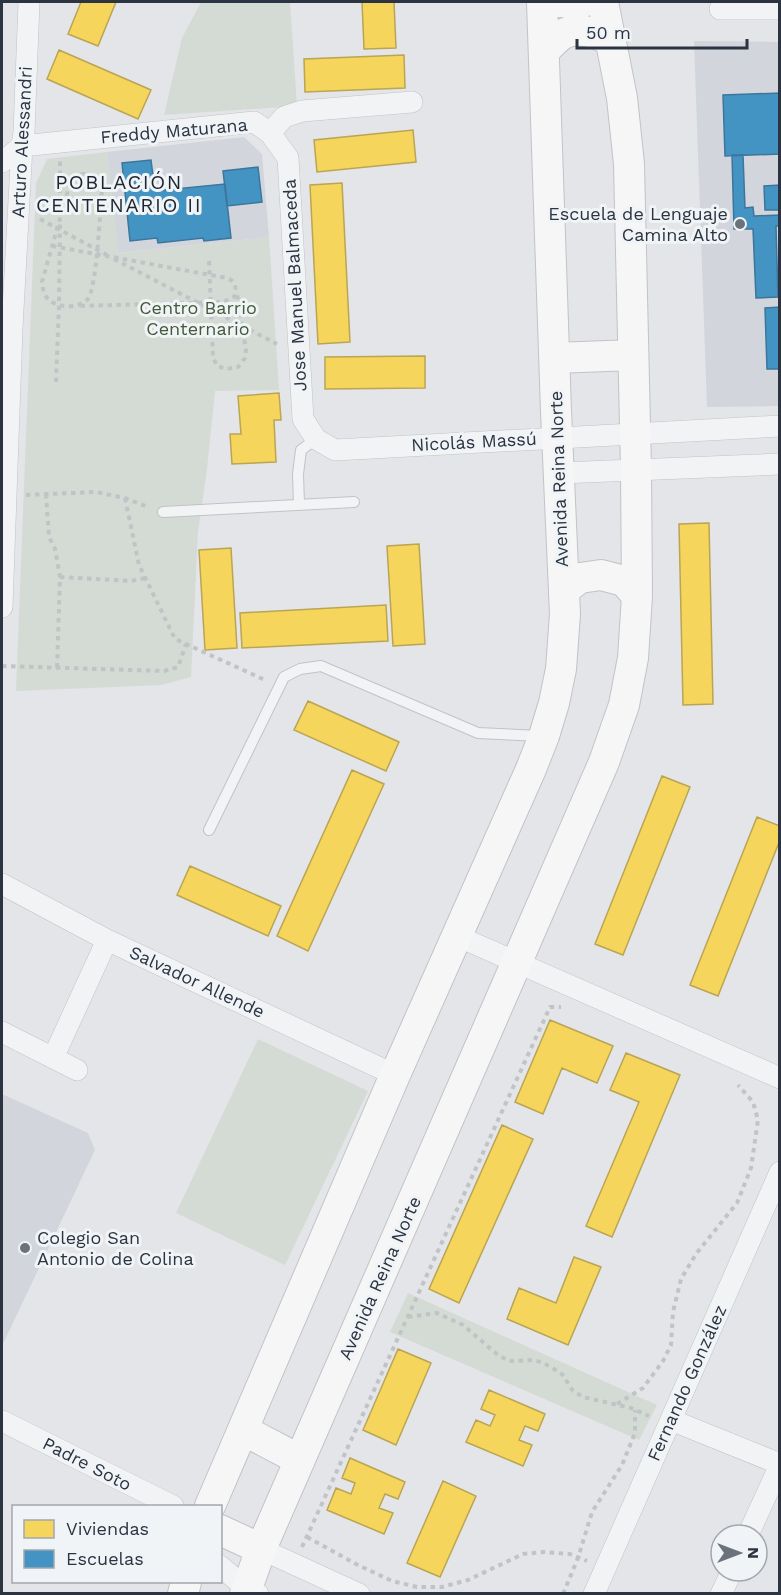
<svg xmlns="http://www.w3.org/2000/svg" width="781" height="1595" font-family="'Work Sans',sans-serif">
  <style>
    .built { fill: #d2d5db }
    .green { fill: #d4dbd4 }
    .homes { fill: #f6d55c; stroke: #b9a554; stroke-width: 1.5 }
    .schools { fill: #4393c3; stroke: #3c769c; stroke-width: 1.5 }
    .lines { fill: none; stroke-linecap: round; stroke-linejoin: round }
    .lane-casing { stroke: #c1c3c6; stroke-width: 12 }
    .street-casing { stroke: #c1c3c6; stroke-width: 22 }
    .secondary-casing { stroke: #c1c3c6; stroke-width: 32 }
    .path { stroke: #c1c4c6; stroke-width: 4; stroke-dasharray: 4.5 4.5; stroke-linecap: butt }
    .lane { stroke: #f2f3f5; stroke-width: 10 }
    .street { stroke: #f2f3f5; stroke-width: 21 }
    .secondary { stroke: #f6f6f7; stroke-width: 30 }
    .poi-dot { fill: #6b727b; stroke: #f1f4f7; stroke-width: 2 }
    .labels { text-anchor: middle; stroke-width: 6; stroke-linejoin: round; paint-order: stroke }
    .street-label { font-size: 18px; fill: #2b3440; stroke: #f1f4f7 }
    .poi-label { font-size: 18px; fill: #2b3440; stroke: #f1f4f7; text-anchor: end }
    .park-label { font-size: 18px; fill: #425a39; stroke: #f1f4f7 }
    .neighbourhood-label { font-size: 20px; letter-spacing: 1.5px; fill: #1d2531; stroke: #f1f4f7 }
  </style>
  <rect width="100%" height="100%" fill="#e3e5e8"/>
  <path class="built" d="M 694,41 L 779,42 L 779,406 L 707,407 Z
    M 244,137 L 262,154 L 269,237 L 118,253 L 107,152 Z
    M 2,1094 L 88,1133 L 95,1150 L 2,1346 Z"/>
  <path class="green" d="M 201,2 L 290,2 L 297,106 L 164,115 L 182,38 Z
    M 107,152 L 119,253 L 269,237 L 279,390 L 215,391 L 207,469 L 198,532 L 191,677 L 161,685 L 16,691 L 36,183 L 47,159 Z
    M 258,1039 L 368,1091 L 285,1265 L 176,1213 Z
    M 408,1293 L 657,1405 L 639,1440 L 390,1332 Z"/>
  <path class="homes" d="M 81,2 L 116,2 L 98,46 L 68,34 Z
    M 362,2 L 394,2 L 396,48 L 364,49 Z
    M 59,50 L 151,90 L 138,119 L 47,79 Z
    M 404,55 L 405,88 L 305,92 L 304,59 Z
    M 413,130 L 416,162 L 317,172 L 314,140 Z
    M 342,183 L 350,342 L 318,344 L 310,185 Z
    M 425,356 L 425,388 L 325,389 L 325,357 Z
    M 279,393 L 281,420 L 274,420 L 276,462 L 232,464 L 230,434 L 241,434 L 238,396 Z
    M 709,523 L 713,704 L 683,705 L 679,524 Z
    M 419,544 L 425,644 L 393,646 L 387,546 Z
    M 231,548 L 237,648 L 205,650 L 199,550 Z
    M 386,605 L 388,641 L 242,648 L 240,613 Z
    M 308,701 L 399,742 L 386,771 L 294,730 Z
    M 352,770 L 384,784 L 308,951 L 277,936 Z
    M 662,776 L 690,787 L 623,955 L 595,944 Z
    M 757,817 L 780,826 L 780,840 L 718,996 L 690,985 Z
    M 190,866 L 281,906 L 268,936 L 177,895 Z
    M 550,1020 L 613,1046 L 597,1083 L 562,1068 L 543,1114 L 515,1102 Z
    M 626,1053 L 680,1075 L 612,1237 L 586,1226 L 639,1102 L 610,1090 Z
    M 502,1125 L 533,1139 L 459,1303 L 429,1289 Z
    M 574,1257 L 601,1267 L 568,1345 L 507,1319 L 519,1288 L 556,1303 Z
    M 398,1349 L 431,1363 L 396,1445 L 363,1430 Z
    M 489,1390 L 545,1414 L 538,1431 L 525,1426 L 519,1440 L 532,1445 L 523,1466 L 466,1442 L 476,1420 L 490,1426 L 495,1415 L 481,1409 Z
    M 350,1458 L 405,1482 L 398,1499 L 385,1494 L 379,1508 L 393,1513 L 384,1534 L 327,1510 L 336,1488 L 351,1494 L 355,1483 L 342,1478 Z
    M 443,1481 L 476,1496 L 440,1577 L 407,1563 Z"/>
  <path class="schools" d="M 780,93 L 780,154 L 725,156 L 723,95 Z
    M 732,155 L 743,155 L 745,208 L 753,207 L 754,216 L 780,215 L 780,226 L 776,226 L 778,297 L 756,298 L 753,229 L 734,229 Z
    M 151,160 L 155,191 L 225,184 L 231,238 L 204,241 L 203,238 L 158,243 L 157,238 L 130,241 L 122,163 Z
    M 258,167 L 262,202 L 227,206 L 223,171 Z
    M 780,185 L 780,210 L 765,210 L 764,186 Z
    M 780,307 L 780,369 L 767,369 L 765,308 Z"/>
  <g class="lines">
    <defs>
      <path id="lane" d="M 299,505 L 298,474 L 301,450 L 316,439
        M 163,512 L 354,502
        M 209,830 L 284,677 L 300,669 L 321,666 L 478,733 L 541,736"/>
      <path id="street" d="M 720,9 L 780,9
        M 270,133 L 284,117 L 302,111 L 412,102
        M 2,162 L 22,146 L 254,122 L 270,133 L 288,158 L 303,419 L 316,439 L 335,450 L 780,426
        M 560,473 L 780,464
        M 2,607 L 12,328 L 22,146 L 24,132 L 29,2
        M 2,884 L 107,940 L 395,1075
        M 457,936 L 780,1078
        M 2,1032 L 77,1070
        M 53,1058 L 107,940
        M 671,1420 L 780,1464
        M 2,1421 L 173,1506
        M 748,1535 L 780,1465
        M 261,1549 L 359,1594
        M 220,1566 L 246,1588 L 258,1594
        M 594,1594 L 780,1172
        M 721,1594 L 732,1571"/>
      <path id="secondary" d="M 560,2 L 573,3 L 583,2
        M 544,51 C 550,46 556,38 563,34 C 579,26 597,33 611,41
        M 555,358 L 633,355
        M 564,590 L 580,578 L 601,575 L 624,581 L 637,596
        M 243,1430 L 300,1460
        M 210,1506 L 395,1075 L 531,769 L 544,736 L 554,703 L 561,669 L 565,614 L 556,411 L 542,2
        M 220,1530 L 261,1549
        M 183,1594 L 186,1582
        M 245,1594 L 261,1549 L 604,762 L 624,705 L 633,658 L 637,596 L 636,469 L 629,164 L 622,98 L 603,2"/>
    </defs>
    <use href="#lane" class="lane-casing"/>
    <use href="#street" class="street-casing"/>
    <use href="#secondary" class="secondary-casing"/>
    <path class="path" d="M 84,174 C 95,176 100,179 102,190 C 100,208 97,291 87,300 C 77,309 57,308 48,299 C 43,294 43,288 42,282 L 70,183 L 77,175 Z
      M 60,211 L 60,161
      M 40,219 L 107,255
      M 52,246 L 227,278 C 236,281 237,289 234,297 L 223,302 L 77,306
      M 114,259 L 277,344
      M 209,261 L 213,357 L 217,366 L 227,369 L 238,367 L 245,358 L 246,350 L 237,294
      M 56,382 L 59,305 L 60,221
      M 46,494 L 49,537 L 55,549 L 60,577 L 57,668
      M 26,495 L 96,492 L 125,498 L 148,507
      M 125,498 L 139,565 L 175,639 L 265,680
      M 60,577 L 131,581 L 145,578
      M 2,666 L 164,671 L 178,667 L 186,644
      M 408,1317 L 437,1313 L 463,1325 L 499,1356 L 511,1361 L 533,1360 L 544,1363 L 562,1374 L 573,1391 L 583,1397 L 631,1408 L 649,1416
      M 617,1404 L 643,1388 L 663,1361 L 671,1345 L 673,1312 L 681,1279 L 696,1254 L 737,1203 L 751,1168 L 758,1120 L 753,1102 L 738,1085
      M 307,1537 L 356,1564 L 392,1581 L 417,1587 L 442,1587 L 468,1580 L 523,1554 L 544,1552 L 570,1554 L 587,1561
      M 302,1547 L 550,1007 L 561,1007
      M 563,1594 L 578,1558 L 592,1512 L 622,1465 L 635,1433 L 635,1410"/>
    <use href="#lane" class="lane"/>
    <use href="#street" class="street"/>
    <use href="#secondary" class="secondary"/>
  </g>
  <g class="poi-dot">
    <circle cx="740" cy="224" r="6"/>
    <circle cx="25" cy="1248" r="6"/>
  </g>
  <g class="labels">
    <g class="street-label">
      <text transform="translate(174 131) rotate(-5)" y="6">Freddy Maturana</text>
      <text transform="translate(22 142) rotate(-87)" y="6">Arturo Alessandri</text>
      <text transform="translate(295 285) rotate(-93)" y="6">Jose Manuel Balmaceda</text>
      <text transform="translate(474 442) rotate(-3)" y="6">Nicolás Massú</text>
      <text transform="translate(559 479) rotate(-92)" y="6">Avenida Reina Norte</text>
      <text transform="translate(197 982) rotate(25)" y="6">Salvador Allende</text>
      <text transform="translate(380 1278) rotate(-66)" y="6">Avenida Reina Norte</text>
      <text transform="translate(687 1383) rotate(-66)" y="6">Fernando González</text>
      <text transform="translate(87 1464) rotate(27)" y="6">Padre Soto</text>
    </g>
    <g class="poi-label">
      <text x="728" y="220">Escuela de Lenguaje<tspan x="728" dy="21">Camina Alto</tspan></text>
      <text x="37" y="1244" text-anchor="start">Colegio San<tspan x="37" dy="21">Antonio de Colina</tspan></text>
    </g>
    <g class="park-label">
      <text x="198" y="314">Centro Barrio<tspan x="198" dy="21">Centernario</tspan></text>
    </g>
    <g class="neighbourhood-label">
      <text x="119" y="189">POBLACIÓN<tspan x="119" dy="23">CENTENARIO II</tspan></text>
    </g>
  </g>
  <rect width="781" height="1595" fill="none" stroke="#2b3440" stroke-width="6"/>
  <rect x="12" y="1505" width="210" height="78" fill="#f1f4f7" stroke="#a2a7ae" stroke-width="1.5"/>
  <rect x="24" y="1520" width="30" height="18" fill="#f6d55c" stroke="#a2a7ae" stroke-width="1.5"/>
  <text x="66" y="1535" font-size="18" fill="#2b3440">Viviendas</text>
  <rect x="24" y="1550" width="30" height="18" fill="#4393c3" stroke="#a2a7ae" stroke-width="1.5"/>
  <text x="66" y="1565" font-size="18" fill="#2b3440">Escuelas</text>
  <g transform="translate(739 1553) rotate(90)"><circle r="28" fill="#f1f4f7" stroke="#a2a7ae" stroke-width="1.5"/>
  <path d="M0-4.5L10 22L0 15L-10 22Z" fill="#6b727b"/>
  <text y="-9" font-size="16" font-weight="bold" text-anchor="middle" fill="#2b3440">N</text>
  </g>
  <path d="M577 39v9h170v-9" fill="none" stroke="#2b3440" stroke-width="3"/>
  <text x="586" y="39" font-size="18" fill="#2b3440" stroke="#f1f4f7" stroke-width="4.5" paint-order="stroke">50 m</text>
</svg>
